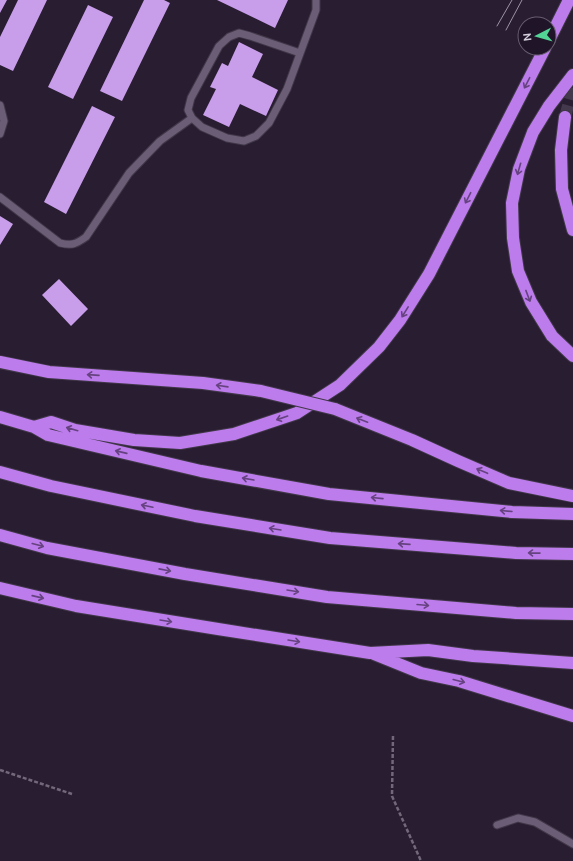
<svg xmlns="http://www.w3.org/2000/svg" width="573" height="861" font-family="Ubuntu,sans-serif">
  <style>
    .building { fill: #c89de9 }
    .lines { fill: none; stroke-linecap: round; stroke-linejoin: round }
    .highway-tunnel { stroke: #43384c; stroke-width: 12; stroke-dasharray: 12 6; stroke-linecap: butt }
    .lane-casing { stroke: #403748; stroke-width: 9 }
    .highway-casing { stroke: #403748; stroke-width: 14 }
    .path { stroke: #72687a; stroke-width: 2.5; stroke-dasharray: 4 2; stroke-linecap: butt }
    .lane { stroke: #6a5d75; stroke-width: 7 }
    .highway { stroke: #bc7ceb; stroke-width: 12 }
    .tram { stroke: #9c94a4; stroke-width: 1 }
    .highway-bridge-casing { stroke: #403748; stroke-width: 14; stroke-linecap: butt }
    .highway-bridge { stroke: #bc7ceb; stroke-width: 12 }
    .oneway { stroke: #664380 }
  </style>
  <rect width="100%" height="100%" fill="#291d32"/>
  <path class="building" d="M 0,0 L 7,0 L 0,13 Z
    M 18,0 L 47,0 L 13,71 L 0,65 L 0,37 Z
    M 144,0 L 164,0 L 170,3 L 122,101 L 100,91 Z
    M 217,0 L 288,0 L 275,28 Z
    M 88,5 L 113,17 L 73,99 L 48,87 Z
    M 239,42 L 263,54 L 252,77 L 278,90 L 266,116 L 240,104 L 229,127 L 203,115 L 216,89 L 210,87 L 222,63 L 228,66 Z
    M 92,106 L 115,117 L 66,214 L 44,202 Z
    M 0,216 L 13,224 L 0,245 Z
    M 59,279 L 88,309 L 71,326 L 42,295 Z"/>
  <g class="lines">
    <path class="highway-tunnel" d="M 565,117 L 573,88"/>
    <defs>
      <path id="lane" d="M 300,53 L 250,36 L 239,33 L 229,37 L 219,46 L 191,98 L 188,110 L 192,118 L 202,127 L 227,138 L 244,141 L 256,136 L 269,123 L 287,89 L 316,10 L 316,0
        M 0,105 L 4,121 L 0,134
        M 0,197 L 60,243 C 72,246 76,244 86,237 L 129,173 L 160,141 L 192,118
        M 497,825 L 518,818 L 535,822 L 573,844"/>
      <path id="highway" d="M 549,40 L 569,0
        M 573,75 L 549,106 L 533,132 L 519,169 L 512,203 L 513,238 L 518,271 L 531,302 L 552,336 L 573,356
        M 565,117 L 561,150 L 562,189 L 573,230
        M 0,362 L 49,372 L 203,383 L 261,391
        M 335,409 L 412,440 L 458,461 L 509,483 L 573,496
        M 0,417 L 34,427 L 48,435 L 201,471 L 329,494 L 512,512 L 573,514
        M 34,427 L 51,422 L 75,430 L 134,440 L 180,443 L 234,434 L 297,413 L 340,385 L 379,347 L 400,320 L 429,274 L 545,48
        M 0,472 L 51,486 L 195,516 L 330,538 L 516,553 L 573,554
        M 0,535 L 47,548 L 185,574 L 327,597 L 516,613 L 573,614
        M 0,588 L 76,606 L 218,629 L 370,653 L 428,650 L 473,656 L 573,663
        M 374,654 L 421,673 L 459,681 L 573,716"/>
    </defs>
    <use href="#lane" class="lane-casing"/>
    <use href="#highway" class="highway-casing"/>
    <path class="path" d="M 393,736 L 392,796 L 421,861
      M 0,770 L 72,794"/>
    <use href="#lane" class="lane"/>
    <use href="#highway" class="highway"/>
    <path class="tram" d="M 497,26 L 512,0
      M 506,30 L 522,0"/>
    <defs>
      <path id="highway-bridge" d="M 261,391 L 335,409"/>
    </defs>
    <use href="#highway-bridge" class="highway-bridge-casing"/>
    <use href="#highway-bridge" class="highway-bridge"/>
  </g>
  <defs><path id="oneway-shaft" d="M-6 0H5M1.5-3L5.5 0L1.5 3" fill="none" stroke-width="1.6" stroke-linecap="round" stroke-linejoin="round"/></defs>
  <g class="oneway">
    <use href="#oneway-shaft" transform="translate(527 83) rotate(117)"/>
    <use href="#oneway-shaft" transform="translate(519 169) rotate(106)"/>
    <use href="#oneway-shaft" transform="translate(468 198) rotate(117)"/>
    <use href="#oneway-shaft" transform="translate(528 296) rotate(69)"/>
    <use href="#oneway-shaft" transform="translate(405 312) rotate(122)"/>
    <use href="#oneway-shaft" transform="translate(93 375) rotate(-176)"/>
    <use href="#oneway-shaft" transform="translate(222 386) rotate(-172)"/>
    <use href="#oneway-shaft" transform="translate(282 418) rotate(161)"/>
    <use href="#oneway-shaft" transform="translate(362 420) rotate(-159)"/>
    <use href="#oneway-shaft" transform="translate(72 429) rotate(-164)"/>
    <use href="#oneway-shaft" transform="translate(121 452) rotate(-167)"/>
    <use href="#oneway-shaft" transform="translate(482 471) rotate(-157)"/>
    <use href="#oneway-shaft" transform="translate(248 479) rotate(-170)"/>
    <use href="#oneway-shaft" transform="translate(377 498) rotate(-174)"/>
    <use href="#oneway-shaft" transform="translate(147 506) rotate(-168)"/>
    <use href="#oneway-shaft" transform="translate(506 511) rotate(-175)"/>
    <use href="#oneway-shaft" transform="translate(275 529) rotate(-171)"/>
    <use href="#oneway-shaft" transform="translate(404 544) rotate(-176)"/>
    <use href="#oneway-shaft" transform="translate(38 545) rotate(15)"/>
    <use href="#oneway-shaft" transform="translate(534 553) rotate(-179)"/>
    <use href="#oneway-shaft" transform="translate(165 570) rotate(11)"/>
    <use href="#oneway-shaft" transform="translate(293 591) rotate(9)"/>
    <use href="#oneway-shaft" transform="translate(38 597) rotate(13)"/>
    <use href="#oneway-shaft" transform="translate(423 605) rotate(5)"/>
    <use href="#oneway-shaft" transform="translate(166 621) rotate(9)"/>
    <use href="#oneway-shaft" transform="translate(294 641) rotate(9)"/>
    <use href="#oneway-shaft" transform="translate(459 681) rotate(14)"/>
  </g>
  <g transform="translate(537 36) rotate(264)"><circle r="19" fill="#1f1428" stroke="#685e70"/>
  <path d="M0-3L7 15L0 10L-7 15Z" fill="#53d396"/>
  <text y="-6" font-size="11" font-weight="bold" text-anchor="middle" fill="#d5cedc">N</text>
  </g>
</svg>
